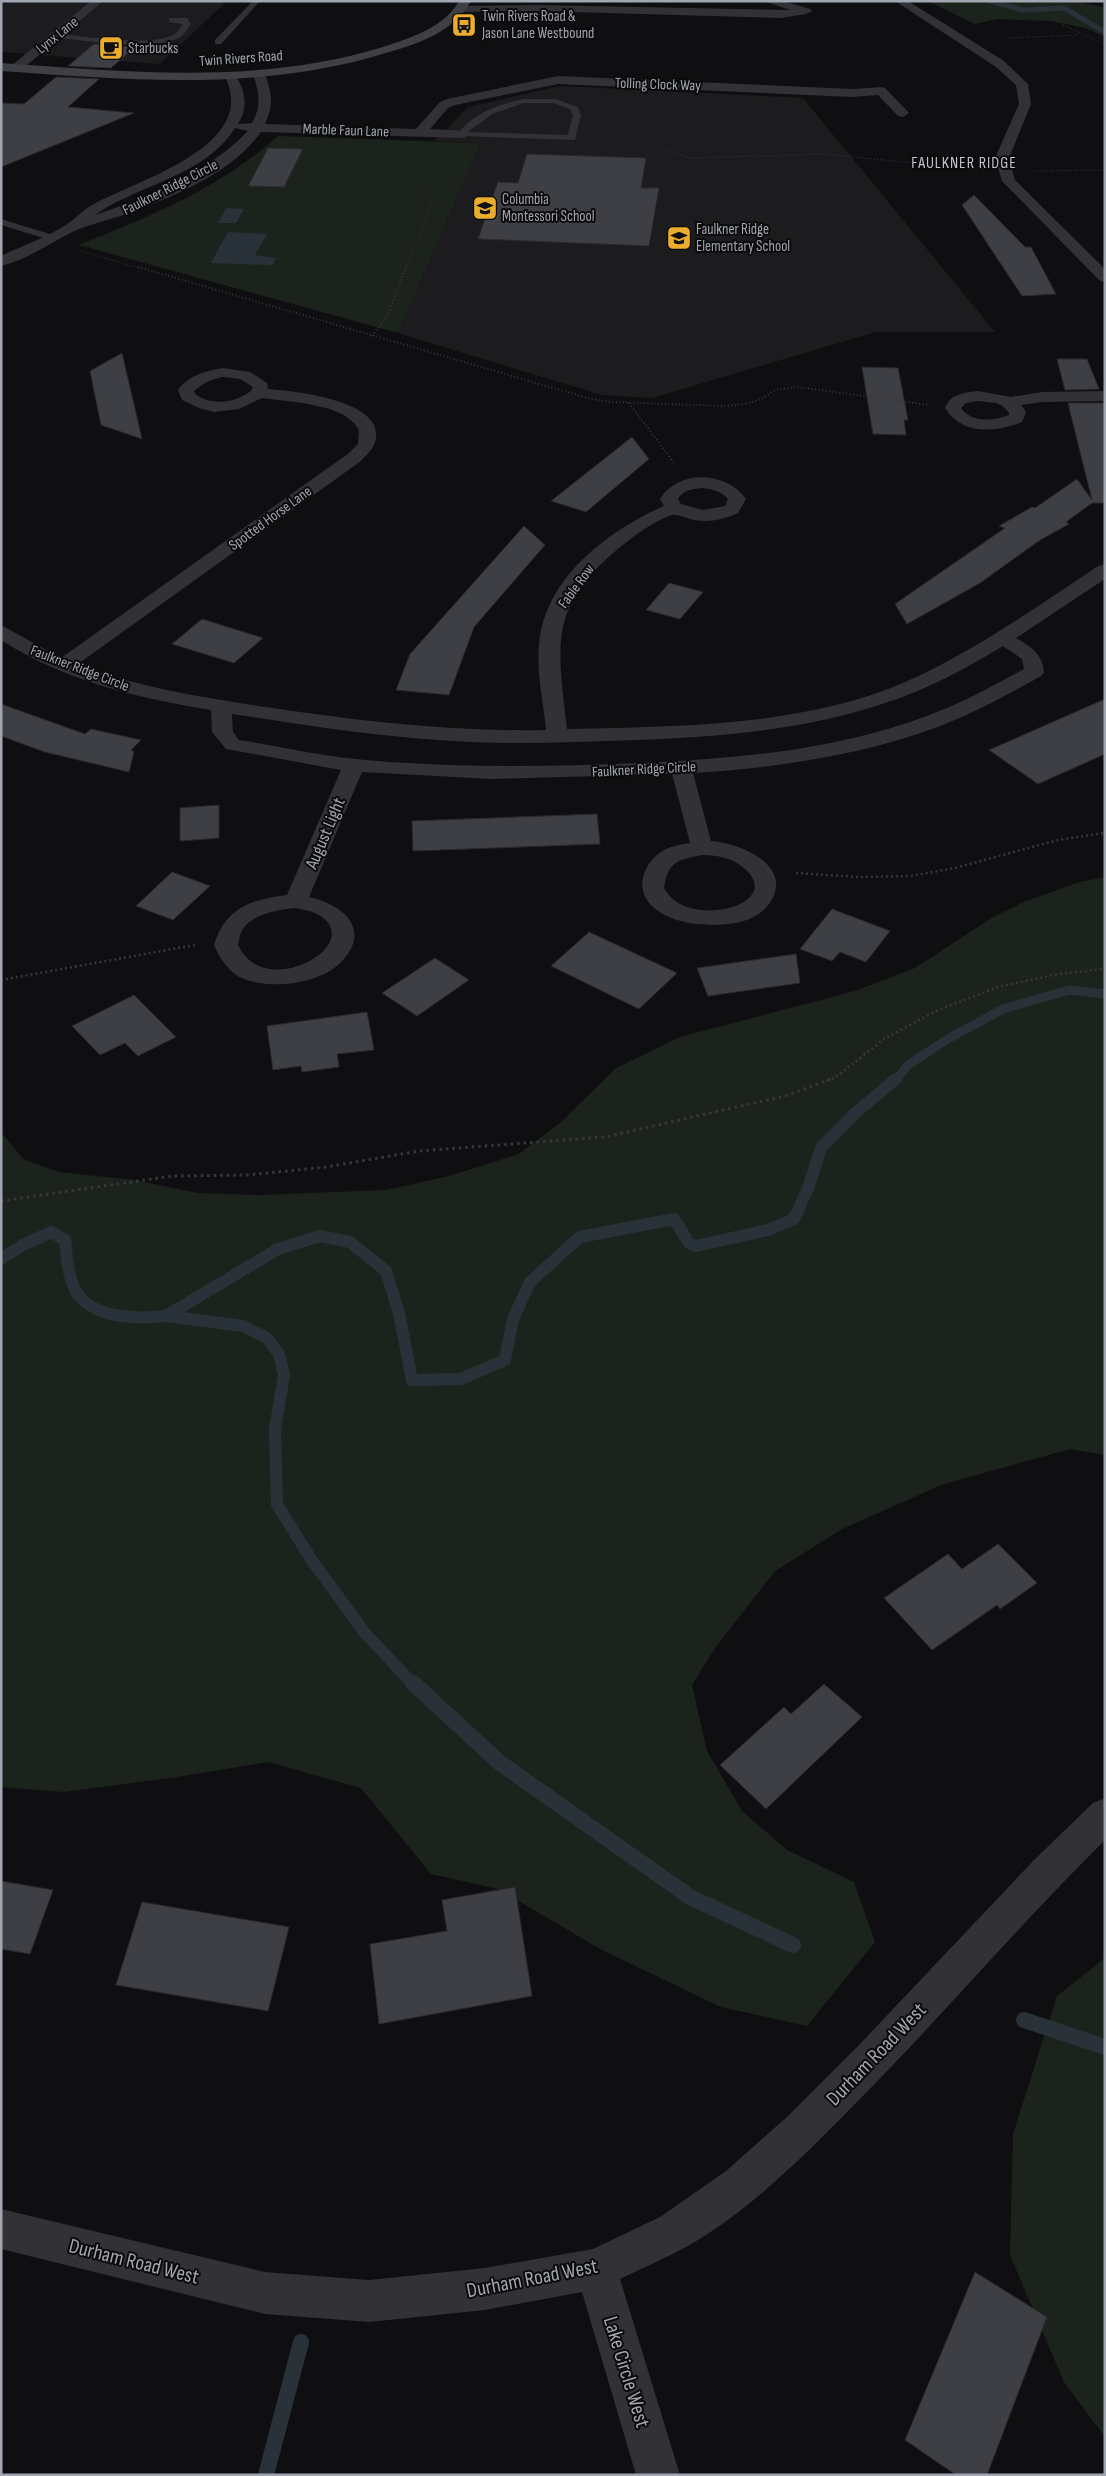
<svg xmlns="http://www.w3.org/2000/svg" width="1106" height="2476" font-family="'Sofia Sans Condensed',sans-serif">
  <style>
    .built { fill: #1c1c1e }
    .green { fill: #1c231d }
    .water { fill: #2a3239 }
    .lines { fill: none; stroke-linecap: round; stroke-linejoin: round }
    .stream-far3 { stroke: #2a3239; stroke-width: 5 }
    .stream-far2 { stroke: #2a3239; stroke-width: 9 }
    .stream-far1 { stroke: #2a3239; stroke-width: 12 }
    .stream { stroke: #2a3239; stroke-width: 16 }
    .building { fill: #3e3f44; stroke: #2a292d }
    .path-far3 { stroke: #37383d; stroke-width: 1; stroke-dasharray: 1 2; stroke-linecap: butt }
    .path-far2 { stroke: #37383d; stroke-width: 2; stroke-dasharray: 1 2.5; stroke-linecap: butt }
    .path-far1 { stroke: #37383d; stroke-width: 2.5; stroke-dasharray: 2 3; stroke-linecap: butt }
    .path { stroke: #37383d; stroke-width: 3; stroke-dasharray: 2.5 4; stroke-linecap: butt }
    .lane { fill: #313136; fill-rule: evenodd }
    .street { fill: #313136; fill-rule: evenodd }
    .secondary { fill: #3f4045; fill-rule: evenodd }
    .labels { text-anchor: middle; stroke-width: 4; stroke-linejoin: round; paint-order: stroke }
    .far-poi-label { font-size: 15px; fill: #a1a6b1; stroke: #0b0b0c; text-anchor: start }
    .far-street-label { font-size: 15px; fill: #a1a6b1; stroke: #0b0b0c }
    .far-neighbourhood-label { font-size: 16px; letter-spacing: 1px; fill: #c2c5cd; stroke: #0b0b0c }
    .street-label { font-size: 18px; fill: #a1a6b1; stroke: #0b0b0c }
    .near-street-label { font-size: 21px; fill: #a1a6b1; stroke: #0b0b0c }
  </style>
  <rect width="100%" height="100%" fill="#0f0f11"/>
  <path class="built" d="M 1,1 L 227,1 L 160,64 L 1,52 Z
    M 560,86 L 803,98 L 995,332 L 876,332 L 652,398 L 602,395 L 398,333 L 481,143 L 435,141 L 468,107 Z"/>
  <path class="green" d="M 928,1 L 1071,1 L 1105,7 L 1105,37 L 1086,28 L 1050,21 L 997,19 L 975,24 Z
    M 278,136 L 481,143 L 398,333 L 79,245 C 150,216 220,188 278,136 Z
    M 1105,877 L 1105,1455 L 1070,1449 L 941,1485 L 842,1529 L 775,1571 L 715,1648 L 692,1685 L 707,1751 L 742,1811 L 787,1850 L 854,1882 L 875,1942 L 807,2026 L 721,2007 L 602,1950 L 498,1889 L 431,1874 L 361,1788 L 268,1762 L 177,1777 L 63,1792 L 1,1787 L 1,1132 L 23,1159 L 59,1172 L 135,1180 L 197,1193 L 259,1195 L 386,1190 L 449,1176 L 519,1154 L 561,1122 L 616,1068 L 680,1037 L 855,991 L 915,968 L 993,917 L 1026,901 L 1080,882 Z
    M 1105,1958 L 1105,2437 L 1064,2382 L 1010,2255 L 1013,2134 L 1057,1996 Z"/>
  <path class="water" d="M 226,208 L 244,209 L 236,223 L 218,223 Z
    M 228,232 L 267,234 L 255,255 L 276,258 L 273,265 L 211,263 Z"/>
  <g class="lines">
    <path class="stream-far3" d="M 990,1 L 1023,10 L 1064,8 L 1105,32"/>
    <path class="stream-far2" d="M 895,1081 L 908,1065 L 946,1040 L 1003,1009 L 1069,990 L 1105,994"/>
    <path class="stream-far1" d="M 1,1259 L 21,1246 L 51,1232 L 65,1240 C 67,1257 68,1282 79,1296 C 98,1319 139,1319 166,1316 L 278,1249 L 320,1236 L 350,1242 L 386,1271 L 399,1313 L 412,1380 L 461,1379 L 505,1360 L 513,1319 L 530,1282 L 580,1237 L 674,1219 L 689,1243 L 696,1246 L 768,1230 L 794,1219 L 809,1186 L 821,1148 L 853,1115 L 896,1079
      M 166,1316 L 243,1326 L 267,1338 L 279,1354 L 284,1375 L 275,1429 L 277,1504 L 311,1559 L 364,1632 L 414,1685"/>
    <path class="stream" d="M 413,1683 L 500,1763 L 690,1897 L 793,1945
      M 1024,2020 L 1105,2047
      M 266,2475 L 301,2342"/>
  </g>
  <path class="building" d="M 94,44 L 118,46 L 135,47 L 111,68 L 68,66 Z
    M 56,77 L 99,79 L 68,107 L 134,113 L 1,167 L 1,103 L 24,104 Z
    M 268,148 L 303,149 L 284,187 L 248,186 Z
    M 527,154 L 646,158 L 641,188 L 659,188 L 649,246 L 478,239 L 498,182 L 518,183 Z
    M 974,195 L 1025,247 L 1031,247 L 1056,294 L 1022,296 L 962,205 Z
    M 122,353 L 142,439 L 101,425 L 90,371 Z
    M 1057,359 L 1087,359 L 1099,389 L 1065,390 Z
    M 862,367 L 898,368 L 908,420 L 904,420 L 906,435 L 873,434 Z
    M 1068,403 L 1105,403 L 1105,503 L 1092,503 L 1066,522 L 1069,524 L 1040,540 L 980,583 L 907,624 L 895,604 L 1005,528 L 999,526 L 1032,507 L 1035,508 L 1077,479 L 1092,500 Z
    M 632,437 L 649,459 L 586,512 L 551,501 Z
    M 524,526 L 545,545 L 474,627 L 449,695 L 396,690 L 410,654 Z
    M 669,583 L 703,592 L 680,619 L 646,610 Z
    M 202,619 L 263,638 L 234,663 L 172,644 Z
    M 1105,699 L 1105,754 L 1038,784 L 989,750 Z
    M 1,704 L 85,734 L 91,729 L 141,740 L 131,750 L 134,752 L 129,772 L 45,752 L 1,736 Z
    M 219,805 L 219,838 L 180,841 L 180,808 Z
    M 597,814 L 600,844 L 413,851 L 412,821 Z
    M 172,872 L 210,886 L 173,920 L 136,906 Z
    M 832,909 L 890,931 L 866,962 L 840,952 L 832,961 L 800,949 Z
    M 589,932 L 677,973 L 639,1009 L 551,966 Z
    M 796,954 L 800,983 L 708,996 L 697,968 Z
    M 435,958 L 469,980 L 417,1016 L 382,993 Z
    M 134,995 L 176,1037 L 138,1056 L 125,1043 L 100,1055 L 72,1026 Z
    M 367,1012 L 374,1050 L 337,1054 L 339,1067 L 302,1072 L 301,1066 L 273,1070 L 267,1026 Z
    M 998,1544 L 1037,1583 L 1000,1609 L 997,1605 L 932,1650 L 884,1598 L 948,1554 L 962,1569 Z
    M 824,1684 L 862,1717 L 766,1809 L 720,1765 L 784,1707 L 791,1714 Z
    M 1,1881 L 53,1890 L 30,1954 L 1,1949 Z
    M 515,1887 L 532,1996 L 379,2024 L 370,1944 L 447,1931 L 442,1900 Z
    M 142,1902 L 289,1927 L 268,2011 L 116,1985 Z
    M 975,2272 L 1047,2317 L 987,2475 L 956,2475 L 905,2440 Z"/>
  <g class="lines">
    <path class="path-far3" d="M 1032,1 L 1062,24 L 1105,45
      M 1008,38 L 1080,35
      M 666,149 L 690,158 L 827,154 L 977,170
      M 1035,171 L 1105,170
      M 81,251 L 142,269
      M 406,269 L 433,200 L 426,190"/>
    <path class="path-far2" d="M 138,267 L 591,399 L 613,402 L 724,406 L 746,404 L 761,399 L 775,390 L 798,387 L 929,405
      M 372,336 L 387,316 L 406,267
      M 629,403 L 674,463"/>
    <path class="path-far1" d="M 796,873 L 858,877 L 911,876 L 955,868 L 1058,840 L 1105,833
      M 1,980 L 195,945
      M 827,1081 L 835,1078 L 884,1039 L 936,1011 L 998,987 L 1058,974 L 1105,969"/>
    <path class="path" d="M 1,1201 L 172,1176 L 248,1175 L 326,1167 L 419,1151 L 605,1137 L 785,1096 L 831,1079"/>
    <path class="lane" d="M 253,1 L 260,1 L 221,44 L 215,44 L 215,40 Z
      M 169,18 L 187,18 L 191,24 C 187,29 184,36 178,38 C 151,52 87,40 56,38 L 52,36 L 56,34 C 83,36 150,47 173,35 C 177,33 180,28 183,24 L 169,22 Z
      M 524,99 L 555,99 L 578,107 L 581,115 L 575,140 L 461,136 L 457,134 C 474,113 498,104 524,99 ZM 524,103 L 554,103 L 571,110 L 573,115 L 568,135 L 468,132 L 492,114 Z
      M 1,219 L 53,235 L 55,237 L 50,240 L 1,225 Z"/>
    <path class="street" d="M 91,1 L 103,1 L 20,71 L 12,71 L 10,68 L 12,65 Z
      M 764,1 L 783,1 L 810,9 L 812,11 L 806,14 L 781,18 L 536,11 L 462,12 L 456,9 L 462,6 L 536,5 L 790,10 Z
      M 895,1 L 908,1 L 1004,61 L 1028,84 L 1031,104 L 1009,158 L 1015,180 L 1105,269 L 1105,282 L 1100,281 L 1002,181 L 995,158 L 1019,104 L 1016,85 L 996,67 Z
      M 259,70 L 265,74 C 272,94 274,105 265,124 L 416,129 L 440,102 L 447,99 L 558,76 L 852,89 L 881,87 L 885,88 L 909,113 L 903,117 L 898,116 L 878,95 L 852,97 L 558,84 L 455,105 L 448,108 L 430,129 L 466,131 L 468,134 L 466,137 L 461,138 L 261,132 C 232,173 175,196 129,213 C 112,219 94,223 77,230 C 52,241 28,260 1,266 L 1,256 C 23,245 50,237 70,222 C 78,216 84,209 94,204 C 137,180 260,146 225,77 L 227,74 L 235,74 C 245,90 249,108 238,124 L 252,123 C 262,105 259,93 253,74 ZM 235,128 L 248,131 C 206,174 151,196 95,215 C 139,184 204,177 235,128 Z
      M 223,368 L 250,372 L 267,383 L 268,389 C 293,391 388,400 375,442 C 373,450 366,455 361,461 L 78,664 C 138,688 202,697 266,707 C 359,721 452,732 546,730 C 543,698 534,663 541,630 C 554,571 612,529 664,506 L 660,499 C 678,469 727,471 746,499 L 738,513 C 724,519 709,523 694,520 C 688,519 678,514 672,515 C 653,521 633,537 618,549 C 547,607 558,647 567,729 C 678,726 799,727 903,683 C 973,652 1035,608 1098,566 L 1105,564 L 1105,579 L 1016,638 C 1030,646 1043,654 1044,672 L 1041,676 C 1007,695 972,714 935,728 C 858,756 774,768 693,773 L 711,841 C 740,843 793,865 771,901 C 764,912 753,919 740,922 C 714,928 670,926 650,904 C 634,886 645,861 664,850 C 672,846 681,844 690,843 L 672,774 L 491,779 L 362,772 L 309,897 C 341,904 371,927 344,959 C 323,984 273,990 244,979 C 229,973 220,959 214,945 C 226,907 250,900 287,895 L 341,770 L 226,749 L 212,732 L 211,710 C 137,698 65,681 1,640 L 1,625 L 61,658 L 349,453 L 358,444 L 359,430 L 354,423 L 344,415 L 330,409 L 303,403 L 262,398 L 239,409 L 214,412 L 199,408 L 182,400 L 178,390 C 189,375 206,371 223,368 ZM 223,377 L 240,379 L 253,387 L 251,391 C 234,403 214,406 196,395 L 194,391 C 203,383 212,379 223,377 ZM 702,488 C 712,489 721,491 728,499 L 725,506 L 703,510 L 681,504 L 678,499 C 683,490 692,489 702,488 ZM 1003,646 L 1022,659 L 1024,669 C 986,690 948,710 907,723 C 820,752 727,759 637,763 C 543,767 448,768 355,759 C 316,755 278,746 239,740 L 233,732 L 232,714 C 305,725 378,737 452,741 C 513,745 574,742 635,740 C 719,737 805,730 885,703 C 927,690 965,669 1003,646 ZM 702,855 C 718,855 733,858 745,869 C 786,905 686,931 664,888 C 668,861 678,860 702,855 ZM 296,908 C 302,910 309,910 315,913 C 373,941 265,1004 238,945 C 239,940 240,934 242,930 C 253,913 278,910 296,908 Z
      M 978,391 L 1011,397 L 1042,392 L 1105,391 L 1105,401 L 1042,402 L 1021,405 L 1026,412 L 1022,422 C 995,433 962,435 945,408 C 951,393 964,393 978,391 ZM 978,401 L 996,403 L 1003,406 L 1009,413 L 1009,415 C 994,421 971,423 961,408 L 966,403 Z
      M 1105,1798 L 1105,1840 C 1018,1926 939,2020 852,2107 C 803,2157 750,2210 688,2246 C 666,2258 642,2268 620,2279 L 680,2475 L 636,2475 L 582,2292 L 485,2310 L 369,2322 L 265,2314 L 1,2249 L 1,2209 L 265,2272 L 369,2280 L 485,2268 L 593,2249 L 660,2217 L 726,2171 L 788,2116 L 858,2046 L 1035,1859 L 1093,1803 Z"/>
    <path class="secondary" d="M 459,1 L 471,1 C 454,31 421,43 389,52 C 263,92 132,80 1,71 L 1,63 C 129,72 259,85 383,47 C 410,38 444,28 459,1 Z"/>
  </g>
  <defs>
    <symbol id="bus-square" viewBox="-11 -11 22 22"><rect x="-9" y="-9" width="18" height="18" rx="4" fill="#ebad2d" stroke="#0b0b0c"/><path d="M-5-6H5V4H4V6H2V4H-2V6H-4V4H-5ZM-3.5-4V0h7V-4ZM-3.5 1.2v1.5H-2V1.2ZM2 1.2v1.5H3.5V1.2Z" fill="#111"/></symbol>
    <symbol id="cafe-square" viewBox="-11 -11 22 22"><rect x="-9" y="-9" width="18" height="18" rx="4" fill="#ebad2d" stroke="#0b0b0c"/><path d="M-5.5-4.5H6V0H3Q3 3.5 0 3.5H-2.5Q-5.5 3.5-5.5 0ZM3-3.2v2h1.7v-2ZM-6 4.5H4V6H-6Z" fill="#111"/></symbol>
    <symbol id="school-square" viewBox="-11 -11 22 22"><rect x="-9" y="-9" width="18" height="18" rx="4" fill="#ebad2d" stroke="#0b0b0c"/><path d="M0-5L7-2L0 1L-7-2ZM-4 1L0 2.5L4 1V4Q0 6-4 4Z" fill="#111"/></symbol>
  </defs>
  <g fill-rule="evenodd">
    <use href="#bus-square" x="450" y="11" width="28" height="28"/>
    <use href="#cafe-square" x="97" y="34" width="28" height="28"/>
    <use href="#school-square" x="471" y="194" width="28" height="28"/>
    <use href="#school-square" x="665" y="224" width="28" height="28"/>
  </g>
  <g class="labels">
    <g class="far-poi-label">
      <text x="482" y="21">Twin Rivers Road &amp;<tspan x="482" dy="17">Jason Lane Westbound</tspan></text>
      <text x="128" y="53">Starbucks</text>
      <text x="502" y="204">Columbia<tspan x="502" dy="17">Montessori School</tspan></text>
      <text x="696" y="234">Faulkner Ridge<tspan x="696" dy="17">Elementary School</tspan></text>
    </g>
    <g class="far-street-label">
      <text transform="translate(57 35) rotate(-39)" y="5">Lynx Lane</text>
      <text transform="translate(241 58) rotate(-4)" y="5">Twin Rivers Road</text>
      <text transform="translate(658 84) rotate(2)" y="5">Tolling Clock Way</text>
      <text transform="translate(346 130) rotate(2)" y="5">Marble Faun Lane</text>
      <text transform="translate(170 187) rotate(-27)" y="5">Faulkner Ridge Circle</text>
      <text transform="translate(270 518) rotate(-36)" y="5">Spotted Horse Lane</text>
      <text transform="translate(576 586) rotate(-54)" y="5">Fable Row</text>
      <text transform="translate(80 668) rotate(21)" y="5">Faulkner Ridge Circle</text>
      <text transform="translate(644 769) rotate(-3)" y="5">Faulkner Ridge Circle</text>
    </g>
    <g class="far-neighbourhood-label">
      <text x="964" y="168">FAULKNER RIDGE</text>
    </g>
    <g class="street-label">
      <text transform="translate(325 833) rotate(-67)" y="6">August Light</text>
    </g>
    <g class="near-street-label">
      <text transform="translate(876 2054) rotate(-46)" y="7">Durham Road West</text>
      <text transform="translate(134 2261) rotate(14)" y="7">Durham Road West</text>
      <text transform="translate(532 2278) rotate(-11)" y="7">Durham Road West</text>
      <text transform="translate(627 2372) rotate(73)" y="7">Lake Circle West</text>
    </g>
  </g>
  <rect width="1106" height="2476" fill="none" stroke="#a1a6b1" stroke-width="5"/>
</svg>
